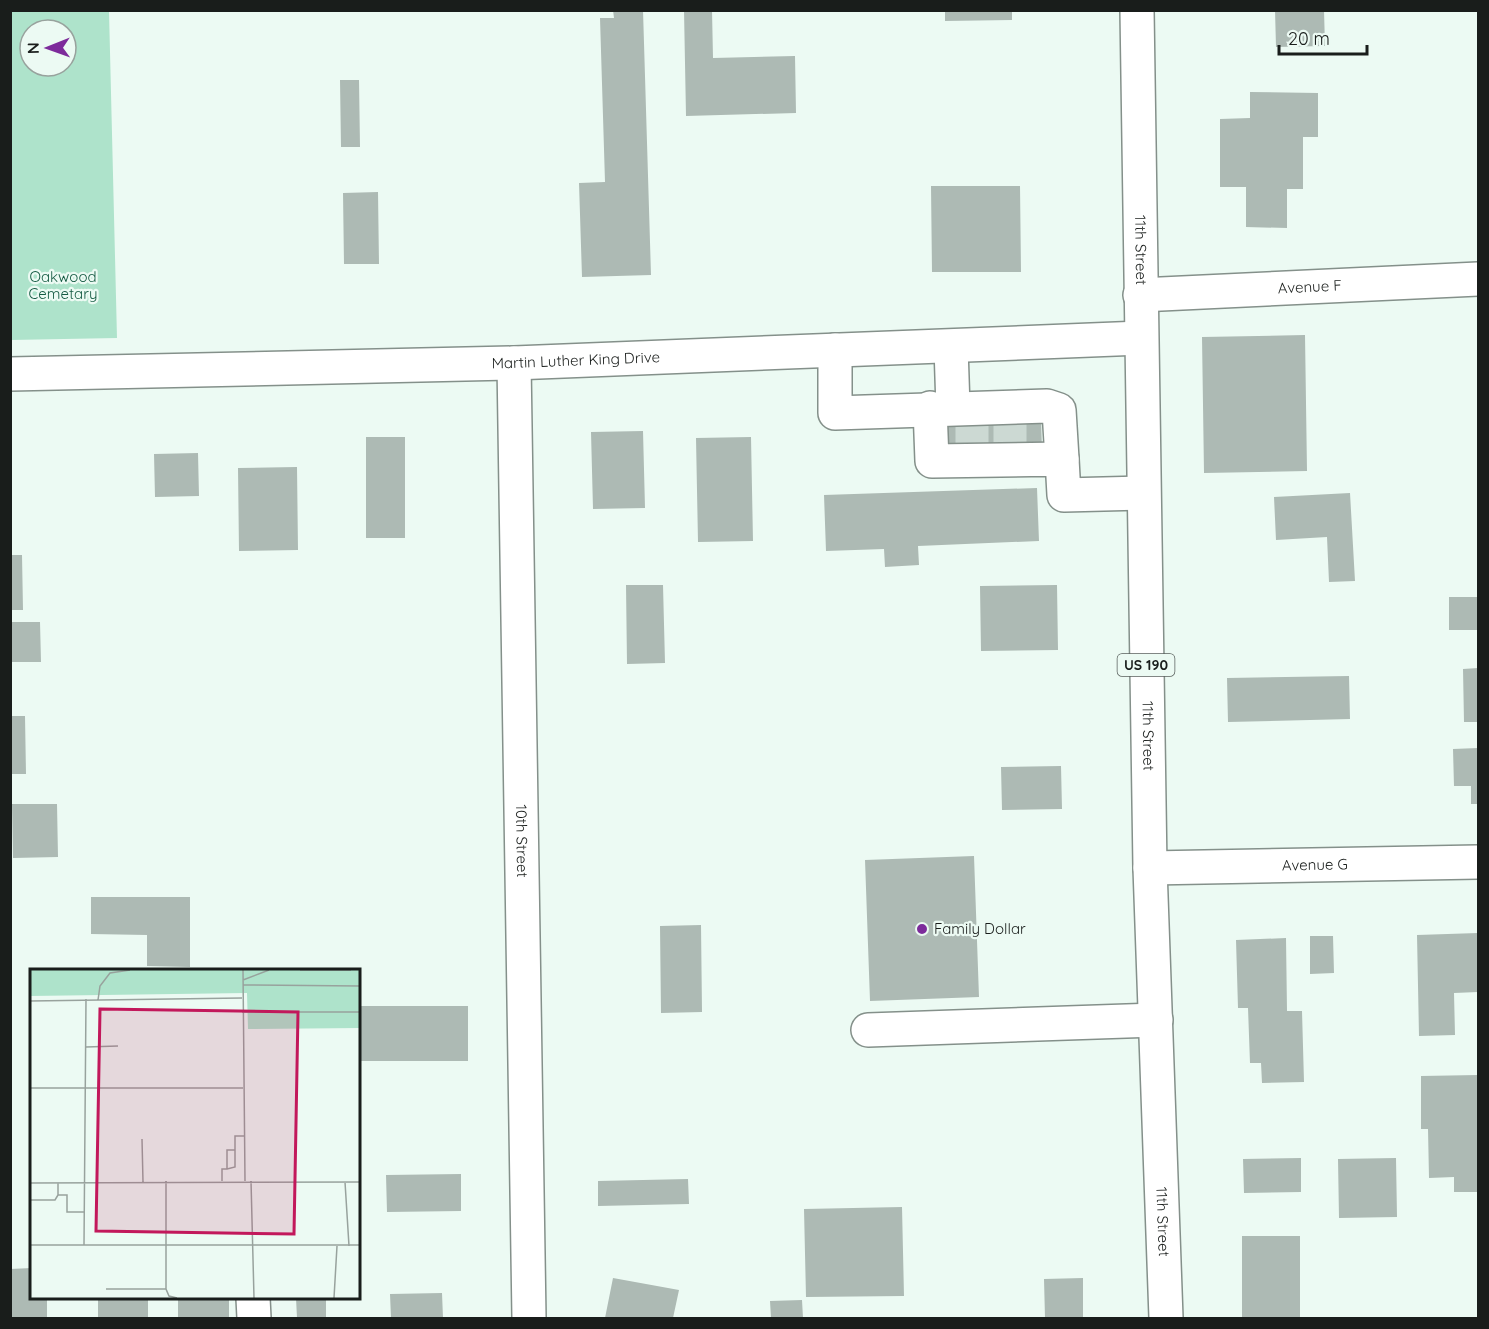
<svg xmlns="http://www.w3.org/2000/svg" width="1489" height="1329" font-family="Quicksand,sans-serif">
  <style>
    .green { fill: #aee3cb; fill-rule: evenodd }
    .building { fill: #adbab4 }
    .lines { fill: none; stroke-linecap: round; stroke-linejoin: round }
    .minor-tunnel { stroke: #ccd9d3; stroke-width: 33; stroke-dasharray: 33 16; stroke-linecap: butt }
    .minor-casing { stroke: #84908a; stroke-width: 36 }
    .major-casing { stroke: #84908a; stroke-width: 36 }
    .minor { stroke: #fff; stroke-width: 33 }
    .major { stroke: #fff; stroke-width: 33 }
    .poi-dot { fill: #7d2b9b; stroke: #ecfaf3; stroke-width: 2 }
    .labels { text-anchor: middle; stroke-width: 4.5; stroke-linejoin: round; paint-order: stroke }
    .shield { fill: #ecfaf3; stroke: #585f5c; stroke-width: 1.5 }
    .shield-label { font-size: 14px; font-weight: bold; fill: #191d1b }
    .street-label { font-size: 15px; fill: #191d1b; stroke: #ecfaf3 }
    .park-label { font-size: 15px; fill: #155b43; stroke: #ecfaf3 }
    .poi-label { font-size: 15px; fill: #191d1b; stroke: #ecfaf3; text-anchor: start }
    .inset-road { fill: none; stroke: #98a29d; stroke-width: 1.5 }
    .view { fill: #c2185b; fill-opacity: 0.15; stroke: #c2185b; stroke-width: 3 }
    .inset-edge { fill: none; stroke: #191d1b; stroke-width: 3 }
  </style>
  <rect width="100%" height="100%" fill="#ecfaf3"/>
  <path class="green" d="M 10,11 L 109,11 L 117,338 L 11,340 ZM 30,30 L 66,30 L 66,66 L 30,66 Z"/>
  <path class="building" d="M 613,10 L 643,10 L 651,275 L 582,277 L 579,183 L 605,182 L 600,18 L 614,18 Z
    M 684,10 L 712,10 L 713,58 L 795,56 L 796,113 L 686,116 Z
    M 945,10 L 1012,10 L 1012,20 L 945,21 Z
    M 1275,10 L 1324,10 L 1325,46 L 1276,47 Z
    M 340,80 L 359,80 L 360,147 L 341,147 Z
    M 1250,92 L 1318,93 L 1318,137 L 1303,137 L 1303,189 L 1287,189 L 1287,228 L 1246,227 L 1246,187 L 1220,187 L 1220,119 L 1250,118 Z
    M 931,186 L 1020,186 L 1021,272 L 932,272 Z
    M 378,192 L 379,264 L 344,264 L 343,193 Z
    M 1305,335 L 1307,471 L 1204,473 L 1202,337 Z
    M 1041,418 L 1042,450 L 942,453 L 941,421 Z
    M 643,431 L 645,508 L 593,509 L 591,432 Z
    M 366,437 L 405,437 L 405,538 L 366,538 Z
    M 751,437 L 753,541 L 698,542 L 696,438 Z
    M 198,453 L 199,496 L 155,497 L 154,454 Z
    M 297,467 L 298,550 L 239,551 L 238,468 Z
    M 1037,488 L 1039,541 L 918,546 L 919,565 L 885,567 L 884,549 L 826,551 L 824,495 Z
    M 1350,493 L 1355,581 L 1329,582 L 1327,537 L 1276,540 L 1274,497 Z
    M 10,555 L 22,555 L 23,610 L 10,610 Z
    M 626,585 L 663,585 L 665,663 L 627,664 Z
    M 1057,585 L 1058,650 L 981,651 L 980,586 Z
    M 1449,597 L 1478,597 L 1478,630 L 1449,630 Z
    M 10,622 L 40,622 L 41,662 L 10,662 Z
    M 1478,668 L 1478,722 L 1464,722 L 1463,669 Z
    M 1349,676 L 1350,719 L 1228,722 L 1227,678 Z
    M 10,716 L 25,716 L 26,774 L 10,774 Z
    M 1478,748 L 1478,804 L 1471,804 L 1471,786 L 1454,786 L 1453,749 Z
    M 1061,766 L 1062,809 L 1002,810 L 1001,767 Z
    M 12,804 L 57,804 L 58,857 L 13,858 Z
    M 974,856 L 979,997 L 870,1001 L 865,860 Z
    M 91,897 L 190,897 L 190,967 L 147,966 L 147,935 L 91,934 Z
    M 701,925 L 702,1012 L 661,1013 L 660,926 Z
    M 1478,933 L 1478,992 L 1454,993 L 1455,1035 L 1419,1036 L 1417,935 Z
    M 1310,936 L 1333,936 L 1334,973 L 1310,974 Z
    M 1286,938 L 1287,1011 L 1302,1011 L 1304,1082 L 1262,1083 L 1261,1063 L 1250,1063 L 1248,1008 L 1238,1008 L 1236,940 Z
    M 358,1006 L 468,1006 L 468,1061 L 358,1061 Z
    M 1478,1075 L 1478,1192 L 1454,1192 L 1454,1177 L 1429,1178 L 1428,1129 L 1421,1129 L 1421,1076 Z
    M 1301,1158 L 1301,1192 L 1244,1193 L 1243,1159 Z
    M 1396,1158 L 1397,1217 L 1339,1218 L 1338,1159 Z
    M 461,1174 L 461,1211 L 387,1212 L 386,1175 Z
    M 688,1179 L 689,1204 L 598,1206 L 598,1181 Z
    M 902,1207 L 904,1296 L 806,1297 L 804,1209 Z
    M 1242,1236 L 1300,1236 L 1300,1318 L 1242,1318 Z
    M 32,1268 L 32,1298 L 47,1298 L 47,1318 L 10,1318 L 10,1269 Z
    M 613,1278 L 679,1290 L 673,1318 L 605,1318 Z
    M 1083,1278 L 1083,1318 L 1045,1318 L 1044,1279 Z
    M 442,1293 L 443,1318 L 391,1318 L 390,1294 Z
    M 98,1298 L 148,1298 L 148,1318 L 98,1318 Z
    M 296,1298 L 326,1298 L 326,1318 L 297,1318 Z
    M 229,1299 L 229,1318 L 178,1318 L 178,1300 Z
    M 802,1300 L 803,1318 L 771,1318 L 770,1301 Z"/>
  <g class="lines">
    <path class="minor-tunnel" d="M 1010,419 L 1010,451
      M 972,420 L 972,452"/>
    <defs>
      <g id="minor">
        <path id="s1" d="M 1140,295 L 1478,279"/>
        <path d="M 951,347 L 953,408"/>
        <path d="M 835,350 L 835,413 L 1047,406 L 1059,410 L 1062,459"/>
        <path id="s2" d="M 514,363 L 529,1318"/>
        <path id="s3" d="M 10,374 L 514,363 L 1141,338"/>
        <path d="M 930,408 L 932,461 L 1062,459 L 1064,495 L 1143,493"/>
        <path id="s4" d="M 1150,868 L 1478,862"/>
        <path d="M 868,1030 L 1156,1020"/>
        <path d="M 253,1298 L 254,1318"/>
      </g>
      <g id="major">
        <path id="s5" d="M 1137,10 L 1150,868 L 1166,1318"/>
      </g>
    </defs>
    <use href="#minor" class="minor-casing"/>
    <use href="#major" class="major-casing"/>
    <use href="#minor" class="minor"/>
    <use href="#major" class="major"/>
  </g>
  <circle class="poi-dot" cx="922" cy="929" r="6"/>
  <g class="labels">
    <rect class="shield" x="1117.5" y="654" width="57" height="22" rx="4.5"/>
    <g class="shield-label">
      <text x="1146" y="670">US 190</text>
    </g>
    <g class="street-label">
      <text dy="5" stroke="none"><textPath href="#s5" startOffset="240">11th Street</textPath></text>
      <text dy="5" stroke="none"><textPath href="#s1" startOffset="170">Avenue F</textPath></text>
      <text dy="5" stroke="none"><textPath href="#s3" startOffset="566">Martin Luther King Drive</textPath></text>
      <text dy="5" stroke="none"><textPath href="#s5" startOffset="726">11th Street</textPath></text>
      <text dy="5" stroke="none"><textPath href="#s2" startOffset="478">10th Street</textPath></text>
      <text dy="5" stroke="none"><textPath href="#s4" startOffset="165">Avenue G</textPath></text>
      <text dy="5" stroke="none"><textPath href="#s5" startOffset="1212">11th Street</textPath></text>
    </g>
    <g class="park-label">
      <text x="63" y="282">Oakwood<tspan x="63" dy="17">Cemetary</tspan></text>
    </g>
    <g class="poi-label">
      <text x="934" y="934">Family Dollar</text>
    </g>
  </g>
  <g transform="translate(30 969)">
    <rect width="330" height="330" fill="#ecfaf3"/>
    <path d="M 0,1 L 330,1 L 330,59 L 218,60 L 217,24 L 0,27 Z" fill="#aee3cb"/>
    <path class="inset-road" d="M 213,1 L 215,212M 270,1 L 321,1M 213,11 L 239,1M 213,16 L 330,17M 68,31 L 70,17 L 80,4 L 100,1M 0,32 L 212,29M 212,43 L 330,43M 56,78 L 88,77M 0,119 L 213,119M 112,170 L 113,213M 197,200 L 205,198 L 205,167 L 214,167M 136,212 L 136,320 L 139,327 L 147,329M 192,212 L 192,200 L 197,200 L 197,181 L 205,181M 221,212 L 224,329M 315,213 L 319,277M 0,214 L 330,213M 28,214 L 28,226 L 37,226 L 37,243 L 54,243M 0,231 L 25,231 L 28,226M 0,276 L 330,276M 54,276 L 56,30M 76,320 L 136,320M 304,329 L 307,277"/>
    <path class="view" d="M 70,40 L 268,43 L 264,265 L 66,262 Z"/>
    <rect width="330" height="330" class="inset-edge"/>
  </g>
  <rect width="1489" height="1329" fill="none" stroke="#191d1b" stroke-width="24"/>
  <g transform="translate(48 48) rotate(269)"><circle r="28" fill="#ecfaf3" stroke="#98a29d" stroke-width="1.5"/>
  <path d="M0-4.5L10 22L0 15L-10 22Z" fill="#7d2b9b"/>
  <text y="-9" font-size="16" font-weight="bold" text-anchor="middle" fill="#191d1b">N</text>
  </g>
  <path d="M1279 45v9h88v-9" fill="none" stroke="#191d1b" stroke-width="3"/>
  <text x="1288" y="45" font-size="18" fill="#191d1b" stroke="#ecfaf3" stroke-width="4.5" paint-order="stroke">20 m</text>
</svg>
